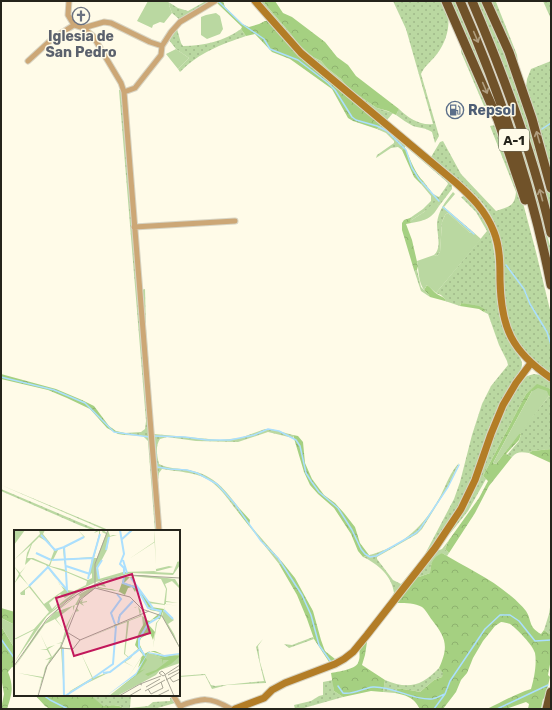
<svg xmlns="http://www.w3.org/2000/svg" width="552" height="710" font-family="Rubik,sans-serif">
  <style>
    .grass { fill: url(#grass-dots) }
    .forest { fill: url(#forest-crowns) }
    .garden { fill: #bad8a1 }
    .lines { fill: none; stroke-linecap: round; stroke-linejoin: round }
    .stream { stroke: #abdffe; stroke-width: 1.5 }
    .street-casing { stroke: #d8d4c3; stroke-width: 7 }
    .secondary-casing { stroke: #d8d4c3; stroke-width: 9 }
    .highway-casing { stroke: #d8d4c3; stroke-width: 11 }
    .street { stroke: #cca776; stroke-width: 5 }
    .secondary { stroke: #b37d26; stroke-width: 7 }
    .highway { stroke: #705229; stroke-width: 9 }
    .oneway { stroke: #b09e7f }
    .labels { text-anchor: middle; stroke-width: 3; stroke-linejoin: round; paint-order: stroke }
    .shield { fill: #fffbe8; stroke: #666458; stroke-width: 1 }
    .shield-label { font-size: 13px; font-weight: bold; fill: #25241b }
    .worship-label { font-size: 14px; font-weight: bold; fill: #5b616d; stroke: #fffbe8 }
    .service-label { font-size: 14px; font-weight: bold; fill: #4e5e75; stroke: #fffbe8; text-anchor: start }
    .inset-river { fill: none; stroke: #abdffe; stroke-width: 2 }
    .inset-road { fill: none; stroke: #a8a596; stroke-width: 1 }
    .view { fill: #c2185b; fill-opacity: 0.15; stroke: #c2185b; stroke-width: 2 }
    .inset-edge { fill: none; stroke: #25241b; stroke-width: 2 }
  </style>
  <defs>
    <pattern id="grass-dots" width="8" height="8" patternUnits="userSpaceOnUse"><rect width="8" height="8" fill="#bad8a1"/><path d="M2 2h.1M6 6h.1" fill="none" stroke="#a0b98a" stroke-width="1.8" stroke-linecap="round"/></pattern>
    <pattern id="forest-crowns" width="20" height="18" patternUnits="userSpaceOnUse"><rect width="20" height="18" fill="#a5d081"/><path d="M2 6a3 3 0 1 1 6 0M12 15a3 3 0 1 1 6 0" fill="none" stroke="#8eb26f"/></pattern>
  </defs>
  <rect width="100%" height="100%" fill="#fffbe8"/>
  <path class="grass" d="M 206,1 L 211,1 L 180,20 L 172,13 L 169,5 L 170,3 L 178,8 L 188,11 Z
    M 257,1 L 264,1 L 265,4 L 290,33 L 299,45 L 313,57 L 321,61 L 327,68 L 341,79 L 349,89 L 377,108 L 393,113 L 387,120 L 385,121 L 309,58 Z
    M 393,1 L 444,1 C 452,19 449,38 437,54 C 432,61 424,66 421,74 L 439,136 L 435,143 L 432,132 C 426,128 420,128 413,126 C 407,123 402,119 396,115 L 399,109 C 408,118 421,126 433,124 L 406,29 Z
    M 450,1 L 455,1 C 475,47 494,94 509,143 Z
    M 464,1 L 468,1 L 511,109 L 531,172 L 551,250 L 551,269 Z
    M 477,1 L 483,1 L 521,90 L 547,177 L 551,200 L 551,214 C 530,142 508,70 477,1 Z
    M 490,1 L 496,2 L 498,7 L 517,55 L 518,63 L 517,63 Z
    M 543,1 L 551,1 L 551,19 Z
    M 177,29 L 181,43 L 183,46 C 204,46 224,41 241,29 L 246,36 C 220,45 200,52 180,72 L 178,69 L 189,58 L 176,49 L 169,40 Z
    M 461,45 L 488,106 L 484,106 L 461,52 Z
    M 551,61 L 551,173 L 545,148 L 526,87 L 527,79 L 531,69 Z
    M 119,90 L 121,90 L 157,531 L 155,531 L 148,441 L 143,436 L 125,435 L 125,433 L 141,432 L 145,429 L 146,421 Z
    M 381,125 L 449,180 L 452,185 L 452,189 L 439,206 L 435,203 L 424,212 L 410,221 L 410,218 L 423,209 L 431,201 L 431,196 L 421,184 L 424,182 L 433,194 L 439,197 L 448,184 L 447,182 L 405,146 L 405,148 L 402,150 L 398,147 L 391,148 L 376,158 L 377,155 L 394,143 L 394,141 L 386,133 L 377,129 Z
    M 495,125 L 498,129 L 523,203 L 536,252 L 551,314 L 551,374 C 497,339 508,305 501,251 C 499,239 497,226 491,216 C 484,202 470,189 458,180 C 449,173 437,168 431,157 L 440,142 L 443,141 L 461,174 L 496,211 C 509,207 515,206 516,192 L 490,126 Z
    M 453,192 L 455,194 L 444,207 L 472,231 L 470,233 L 449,214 L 446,213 L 442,222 L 440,252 L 437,256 L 434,255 C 442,248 437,234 437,224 C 438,211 445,202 453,192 Z
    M 464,196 C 469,199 473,204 477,208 C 504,244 491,282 501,322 C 503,327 505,333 508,339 C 511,345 523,358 522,365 C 521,375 503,396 498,407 C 485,433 479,462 467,489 C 456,514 438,533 427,556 L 358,644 L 336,662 L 335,659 C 356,653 382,611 394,593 C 392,576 378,564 363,557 C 401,547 422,530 441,495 C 446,485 451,471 459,463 L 448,487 L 422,529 L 417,534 L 377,557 L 377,559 L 393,580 L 401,584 L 424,556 L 454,499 L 460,482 L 472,435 L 482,404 L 491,386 L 508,365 L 507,361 L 499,345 L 488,314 L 484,312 L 486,310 L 461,303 L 460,306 L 445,301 L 445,299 L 441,295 L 436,293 L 487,231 L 476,212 L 461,197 Z
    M 414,270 L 417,270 L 421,287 L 428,294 L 430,297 L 421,291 Z
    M 145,289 L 146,329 L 154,434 L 220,440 L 240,438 L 265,429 L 271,429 L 293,435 L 293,438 L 268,432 L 238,442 L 196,441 L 167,437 L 160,439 C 155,447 157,455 159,464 C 168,469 179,468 189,470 C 216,476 224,489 240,509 L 238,512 C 230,502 223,491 213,483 C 200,472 179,472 162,469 L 159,473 L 158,480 L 162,531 L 160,531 L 141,290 Z
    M 534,374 L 541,375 L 550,381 L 551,380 L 551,389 L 537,385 L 526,394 L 483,476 L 486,479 L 468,511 L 448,536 L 466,508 L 474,491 L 500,419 L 508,402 L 522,381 L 527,376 Z
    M 549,396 L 551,398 L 551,449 L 532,451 L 529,453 C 522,452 517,451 512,457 L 507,455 L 519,441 L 521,434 L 519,433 Z
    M 1,485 L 111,531 L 107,531 Z
    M 1,489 L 100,531 L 95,531 L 79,525 L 1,491 Z
    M 249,524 L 283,563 L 279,564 L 249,526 Z
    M 449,540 L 445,549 L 449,553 L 447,556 L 442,553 L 431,565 L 430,573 L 419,577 L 415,576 L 437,551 L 442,549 Z
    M 551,601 L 551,635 L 544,630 L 549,614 Z
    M 313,637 L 314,639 L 289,648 L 284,644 L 292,645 Z
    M 263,639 L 258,646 L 260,662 L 266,683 L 227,685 L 212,689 L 205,675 L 179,677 L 179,676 L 205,674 L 211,685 L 215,686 L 264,681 L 256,647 Z
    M 439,668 L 444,673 L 442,677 L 434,680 L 420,692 C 413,691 403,688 397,689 L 395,693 L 383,692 L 385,680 C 408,690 422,686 439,668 Z
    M 333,680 L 334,691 L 343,697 L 304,708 L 304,709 L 295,709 L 294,705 L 311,701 L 319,696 L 323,695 L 323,682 Z
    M 91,695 L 131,695 L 130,708 L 148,706 L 153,702 L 170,701 L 170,698 L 173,698 L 175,703 L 154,709 L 124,709 C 118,703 111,706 103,707 Z"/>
  <path class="forest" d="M 221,1 L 223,1 L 225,7 L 242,24 L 249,27 L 259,24 L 265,21 L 269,21 C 300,62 343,92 381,125 L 377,129 L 353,121 L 348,118 L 332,89 L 290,59 L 272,52 L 255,34 L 246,36 L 241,29 L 242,27 L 217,3 Z
    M 264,1 L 275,1 L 283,13 L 292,17 L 325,42 L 337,57 L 348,65 L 356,76 L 399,109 L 396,115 L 388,111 L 377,108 L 349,89 L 341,79 L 327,68 L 321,61 L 313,57 L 299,45 L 290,33 L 265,4 Z
    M 405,148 C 411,160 414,172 424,182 L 421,184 L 414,177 L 402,150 Z
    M 410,218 L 411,223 L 406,224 L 412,240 L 418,266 L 417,270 L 414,270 L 402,230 L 402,223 L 404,220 Z
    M 427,285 C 431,287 433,292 437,294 C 440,296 442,296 445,299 L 445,301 L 430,297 L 428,294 L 424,290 Z
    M 461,303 L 479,306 L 486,310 L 484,312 L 479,309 L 460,306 Z
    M 1,374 L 56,389 L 82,400 L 94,406 L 109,426 L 116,431 L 125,433 L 125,435 L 118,434 L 107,428 L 90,409 L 67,398 L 48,390 L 1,379 Z
    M 537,384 L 551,389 L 551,398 L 548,395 L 532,391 L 493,463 L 496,464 L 519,433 L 521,434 L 519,440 L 506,454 L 512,457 L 489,486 L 475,513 L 449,553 L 445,549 L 449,540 L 479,498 L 488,481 L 483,476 L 526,394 Z
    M 293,435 L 298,436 L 303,442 L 305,463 L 312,479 L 324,495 L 335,503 L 344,513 L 355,527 L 360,543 L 369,555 L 363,557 L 358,551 L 351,534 L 334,508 L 318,494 L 310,485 L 304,472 Z
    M 551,449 L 551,463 L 529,453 L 532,451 Z
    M 240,509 L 250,520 L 249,526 L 238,512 Z
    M 442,553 C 465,567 490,578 511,596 C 516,600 522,606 526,611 C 532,620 528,627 541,634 L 544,630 L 551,635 L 551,659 L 548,675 L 550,677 L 545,698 L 543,699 L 541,709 L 528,709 L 529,704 L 526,702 L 506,709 L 487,709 C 502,702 515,694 531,689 C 534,679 537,664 535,653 C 533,645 517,629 510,624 C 507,623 504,622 501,622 L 495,626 L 483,641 L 473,658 L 467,673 L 461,680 L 456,692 L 443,709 L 420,709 C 413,697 408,696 395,693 L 397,689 C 403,688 413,691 420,692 L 434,680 L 442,677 L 443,673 L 439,668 C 449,646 446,638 432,620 C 429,616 426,610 422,607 C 415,603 406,603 398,603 L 395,601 L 415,576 L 419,577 L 430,573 C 431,563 432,558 442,553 Z
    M 283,563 L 295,578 L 313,611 L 321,640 L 325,651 L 335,659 L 336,662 L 331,665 L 314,639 L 307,619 L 297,595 L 279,564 Z
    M 1,608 L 15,612 L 15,625 L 1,618 Z
    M 1,626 L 15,649 L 15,668 L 12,667 L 8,672 C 14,687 12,694 7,709 L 1,709 L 4,694 L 1,677 Z
    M 364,642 L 367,642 L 365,655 L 362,665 L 385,680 L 383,692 L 371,691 L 343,697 L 334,691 L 331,673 C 337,672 356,669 358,663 C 362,654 356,651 364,642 Z
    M 35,695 L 91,695 L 103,706 C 111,706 118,703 124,709 L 50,709 L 45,706 Z"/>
  <path class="garden" d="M 148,1 L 166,1 L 170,3 L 169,5 L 172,13 L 164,23 L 160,22 L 153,25 L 152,28 L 137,21 Z
    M 216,13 L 220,16 L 223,29 L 220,34 L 207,39 L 201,35 L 201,17 L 206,15 Z
    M 176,49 L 189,58 L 178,69 L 166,54 Z
    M 435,202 L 439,206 C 431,219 427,220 411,223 L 410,221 L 424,212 Z
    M 446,213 L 449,214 L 470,233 L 472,231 L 481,239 L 436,293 L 427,285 L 424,290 C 418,281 419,271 417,261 L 434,255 L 437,256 L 440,252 L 442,222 Z
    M 538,388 L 547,391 L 549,396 L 496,464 L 493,463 L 532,391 Z
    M 1,618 L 15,625 L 15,649 L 1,626 Z"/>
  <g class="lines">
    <path class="stream" d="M 219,2 L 242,24 L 264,39 L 270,49 L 298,60 L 328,83 L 335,90 L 352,117 L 356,120 L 377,126 L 387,131 L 406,150 L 412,168 L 419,179 L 439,201
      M 542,129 L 551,123
      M 443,207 L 474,234
      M 506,265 L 524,289 L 530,304 L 547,332 L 551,345
      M 1,377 L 54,390 L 85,403 L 114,432 L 149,437
      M 153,436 L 185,437 L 207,440 L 230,440 L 254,435 L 268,429 L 279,431 L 296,440 L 300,446 L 306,473 L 311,481 L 319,492 L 338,508 L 352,530 L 361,549 L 365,554 L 370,557 L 376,556 L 416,533 L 420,529 L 448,487 L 459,465
      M 154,436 L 157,467 L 170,469 L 187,470 L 197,473 L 217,484 L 235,504 L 261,541 L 278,558 L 302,595 L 311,615 L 319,645 L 331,662
      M 1,639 L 15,659
      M 338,686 L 343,693 C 353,695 363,688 373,687 C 393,686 412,700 431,699 C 436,699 441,695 445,694
      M 43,695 L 50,700 L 68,709
      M 434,709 L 445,694 L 450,681 L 485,629 L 500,615 L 510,615 L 519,621 L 535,641 L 551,640
      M 497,709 L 548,685"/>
    <defs>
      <path id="street" d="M 69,1 L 68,15 L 74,25 L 83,28 L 93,36 L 121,83 L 124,92 L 159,531
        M 83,28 L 104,22 L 111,23 L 150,42 L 162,46
        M 28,61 L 52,39 L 74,25
        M 124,92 L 135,88 L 161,55 L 162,46 L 171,32 L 180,22 L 215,1
        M 134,227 L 235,221
        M 173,695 L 181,708
        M 180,706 C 202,698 209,696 231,709"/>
      <path id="secondary" d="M 255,1 L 301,53 L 455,182 C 471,196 486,211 494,232 C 500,247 500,264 500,280 C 501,327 511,351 551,378
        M 235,709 L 264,698 L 272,690 L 285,683 L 335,664 L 344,659 L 353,652 L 367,635 L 435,548 L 461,509 L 475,480 L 491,434 L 503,405 L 516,383 L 531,363"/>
      <path id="highway" d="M 446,1 L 498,120 L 525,200
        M 460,1 C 500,92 532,187 551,285
        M 472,1 C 504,76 533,153 551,233
        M 486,1 L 509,52 L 532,119 L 551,188
        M 547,709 L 551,692"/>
    </defs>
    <use href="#street" class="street-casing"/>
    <use href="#secondary" class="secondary-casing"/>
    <use href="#highway" class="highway-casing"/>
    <use href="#street" class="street"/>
    <use href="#secondary" class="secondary"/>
    <use href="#highway" class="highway"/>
  </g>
  <defs><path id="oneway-shaft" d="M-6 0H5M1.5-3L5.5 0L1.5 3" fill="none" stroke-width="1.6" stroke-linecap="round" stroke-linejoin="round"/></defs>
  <g class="oneway">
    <use href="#oneway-shaft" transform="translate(476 37) rotate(67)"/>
    <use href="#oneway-shaft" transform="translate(485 88) rotate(67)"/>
    <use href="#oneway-shaft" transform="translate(538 137) rotate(-106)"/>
    <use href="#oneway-shaft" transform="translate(541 195) rotate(-105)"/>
  </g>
  <defs>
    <symbol id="church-ring" viewBox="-11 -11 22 22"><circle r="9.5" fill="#fffbe8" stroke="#6b7280" stroke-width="1.5"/><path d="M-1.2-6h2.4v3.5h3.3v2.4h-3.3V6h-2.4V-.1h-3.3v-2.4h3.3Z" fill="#6b7280"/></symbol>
    <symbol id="fuel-ring" viewBox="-11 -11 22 22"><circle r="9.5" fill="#fffbe8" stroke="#5c6f8a" stroke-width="1.5"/><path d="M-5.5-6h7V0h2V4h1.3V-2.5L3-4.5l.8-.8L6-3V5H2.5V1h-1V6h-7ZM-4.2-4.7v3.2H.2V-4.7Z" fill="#5c6f8a"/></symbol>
  </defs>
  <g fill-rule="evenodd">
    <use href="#church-ring" x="71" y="6" width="20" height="20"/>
    <use href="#fuel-ring" x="445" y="100" width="20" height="20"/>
  </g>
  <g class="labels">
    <rect class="shield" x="499" y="129" width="30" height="22" rx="3"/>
    <g class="shield-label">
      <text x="514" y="145">A-1</text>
    </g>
    <g class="worship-label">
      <text x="81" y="41">Iglesia de<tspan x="81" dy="16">San Pedro</tspan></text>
    </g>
    <g class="service-label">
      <text x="468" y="115">Repsol</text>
    </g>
  </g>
  <g transform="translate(14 530)">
    <rect width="166" height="166" fill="#fffbe8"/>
    <path d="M 0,0 L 11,0 L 0,15 ZM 25,0 L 31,0 L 29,4 L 37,14 L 25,7 L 18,14 L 13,28 L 19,28 L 35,35 L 37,30 L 21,23 L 37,29 L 40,21 L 37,15 L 40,20 L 44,20 L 39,30 L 50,29 L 49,18 L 50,17 L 70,7 L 64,0 L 71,7 L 50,18 L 51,29 L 79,27 L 85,4 L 85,1 L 80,3 L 83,0 L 86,0 L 86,5 L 80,28 L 83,28 L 92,4 L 88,2 L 89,0 L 93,3 L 94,0 L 96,6 L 99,5 L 103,5 L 95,7 L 93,20 L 84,37 L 85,49 L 109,42 L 142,41 L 141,12 L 115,29 L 140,12 L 140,0 L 142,39 L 155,36 L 159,37 L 140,42 L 159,43 L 163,33 L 164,15 L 163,32 L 166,31 L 166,35 L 159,45 L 118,43 L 82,52 L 61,62 L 68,59 L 33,86 L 0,133 L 20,100 L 2,109 L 0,109 L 20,99 L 35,82 L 15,57 L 11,60 L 11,65 L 7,65 L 6,63 L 15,56 L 6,46 L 0,54 L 5,44 L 0,36 L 6,43 L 12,36 L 6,44 L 15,56 L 31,42 L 16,56 L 30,74 L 50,60 L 32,35 L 17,29 L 11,35 L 13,23 L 17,15 L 0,30 L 26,4 ZM 78,28 L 75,46 L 78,43 L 78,48 L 74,50 L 52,41 L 52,36 L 75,44 L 52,36 L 51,30 ZM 38,30 L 50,30 L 52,40 L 36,36 ZM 34,36 L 52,42 L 53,60 L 46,55 ZM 52,42 L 73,51 L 72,55 L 60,61 L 53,60 ZM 61,62 L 48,72 L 38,81 L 43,75 L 43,74 L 38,79 L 35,73 L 46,64 L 51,68 ZM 129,45 L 161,49 L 166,57 L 166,59 L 158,51 L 151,54 L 153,59 L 152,71 L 164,73 L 152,72 L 152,74 L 164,76 L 151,74 L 150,80 L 160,90 L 154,94 L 160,104 L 166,119 L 148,86 L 143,93 L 139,118 L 142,93 L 148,86 L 151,75 L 134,73 L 133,71 L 150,74 L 152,59 L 147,49 L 117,46 ZM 114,46 L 89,52 L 92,57 L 84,55 L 85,58 L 98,59 L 103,61 L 84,58 L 82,55 L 78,61 L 66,69 L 64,73 L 69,69 L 68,72 L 73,71 L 73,72 L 68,73 L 70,76 L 65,73 L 63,78 L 65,81 L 61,82 L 64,75 L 61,75 L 59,81 L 59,76 L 42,89 L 50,100 L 60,81 L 52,100 L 56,107 L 55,108 L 52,104 L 47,116 L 50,118 L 50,166 L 47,118 L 34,134 L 23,166 L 26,156 L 16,159 L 26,156 L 28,148 L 4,143 L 29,147 L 31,138 L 36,129 L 31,130 L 37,127 L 33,120 L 26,120 L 33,119 L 26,103 L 33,118 L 35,117 L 41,115 L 34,119 L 38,127 L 46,117 L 47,113 L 42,114 L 48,112 L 51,101 L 41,89 L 31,94 L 0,138 L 24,100 L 43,80 L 59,68 L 83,54 L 100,48 ZM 64,65 L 66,66 L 61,75 L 42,82 ZM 124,76 L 121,78 L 120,78 L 124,76 L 127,81 L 126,85 L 132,88 L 132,92 L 129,96 L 128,86 L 115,91 L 111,124 L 116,128 L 120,122 L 124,119 L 125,119 L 121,122 L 117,128 L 111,132 L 120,137 L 110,132 L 96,142 L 57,161 L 54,166 L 56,161 L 78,148 L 66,121 L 79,148 L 95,142 L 115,128 L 110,124 L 113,92 L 102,96 L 102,99 L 100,97 L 66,111 L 101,96 L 97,84 L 97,81 L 101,94 L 104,94 L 104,88 L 106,84 L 105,94 L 126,86 ZM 134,123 L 147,127 L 166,124 L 166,133 L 146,140 L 142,145 L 103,166 L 95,166 L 122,145 Z" fill="#bad8a1" fill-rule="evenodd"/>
    <path d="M 110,47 L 118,47 L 122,53 L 116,47 L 110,53 L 121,56 L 129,64 L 123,54 L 137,77 L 150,79 L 146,89 L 139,89 L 134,94 L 141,102 L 139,110 L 136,103 L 127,108 L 125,113 L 130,124 L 136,121 L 141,121 L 150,125 L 162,124 L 150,125 L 136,121 L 124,138 L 128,126 L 115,146 L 129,125 L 121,115 L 125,102 L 132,90 L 136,91 L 147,82 L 136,80 L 123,58 L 121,62 L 118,57 L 114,58 L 111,65 L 104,61 L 85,58 L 84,57 L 105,61 ZM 134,123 L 151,126 L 166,126 L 157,134 L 134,146 L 131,144 L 142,140 L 155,130 L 149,130 L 148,134 L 148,129 L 145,128 L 150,128 ZM 131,127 L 133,130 L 126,141 L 131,139 L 95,166 L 122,145 Z" fill="#a5d081"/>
    <path d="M 134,122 L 150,125 L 166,123 L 166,124 L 151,127 L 134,123 L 122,145 L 92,166 L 122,143 Z" fill="#abdffe"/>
    <path class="inset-river" d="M 106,0 L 110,24 L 106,34 L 110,38 L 110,44M 27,5 L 41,20 L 50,17 L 52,41M 107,10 L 118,0M 50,17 L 70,7M 92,20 L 95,7M 22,23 L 37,30M 79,28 L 86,4M 38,30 L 79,28 L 74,49M 109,30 L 113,43M 52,36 L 76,44M 110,47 L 109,53 L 123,58 L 134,78 L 147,81 L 145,87 L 134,94 L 125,109 L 125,117 L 131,126M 117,48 L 139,78M 85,49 L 83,38 L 88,30M 15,56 L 34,37 L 53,60 L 52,42M 150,80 L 159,89M 104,93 L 106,85 L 119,71M 101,94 L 97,83 L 107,69 L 103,64M 49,119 L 50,166M 89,143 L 96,142 L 126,119M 79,148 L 99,134 L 102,96M 51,166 L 78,149"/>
    <path class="inset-road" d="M 81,58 L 116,67 L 128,79 L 148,86 L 166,118M 51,101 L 66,110M 46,118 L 59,119 L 66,110 L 135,81M 0,136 L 33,89 L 53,71 L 72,59 L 90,50 L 115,45 L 166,48M 151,144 L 148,141 L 145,143 L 149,146 L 166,135M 151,145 L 160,166M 154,145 L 166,139M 156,148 L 159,152 L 166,149M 152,150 L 166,142M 128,155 L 126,154 L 147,146M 132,157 L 146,149M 134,159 L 137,164 L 149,158 L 147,152M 131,161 L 151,150M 24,166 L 33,136 L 47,117 L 66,70 L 81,58 L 81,34 L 94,0M 105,166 L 126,154M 115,166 L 127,159M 143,166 L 155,160"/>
    <path class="view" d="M 118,44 L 136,103 L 60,126 L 42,68 Z"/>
    <rect width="166" height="166" class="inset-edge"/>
  </g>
  <rect width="552" height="710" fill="none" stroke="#25241b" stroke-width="4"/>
</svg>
